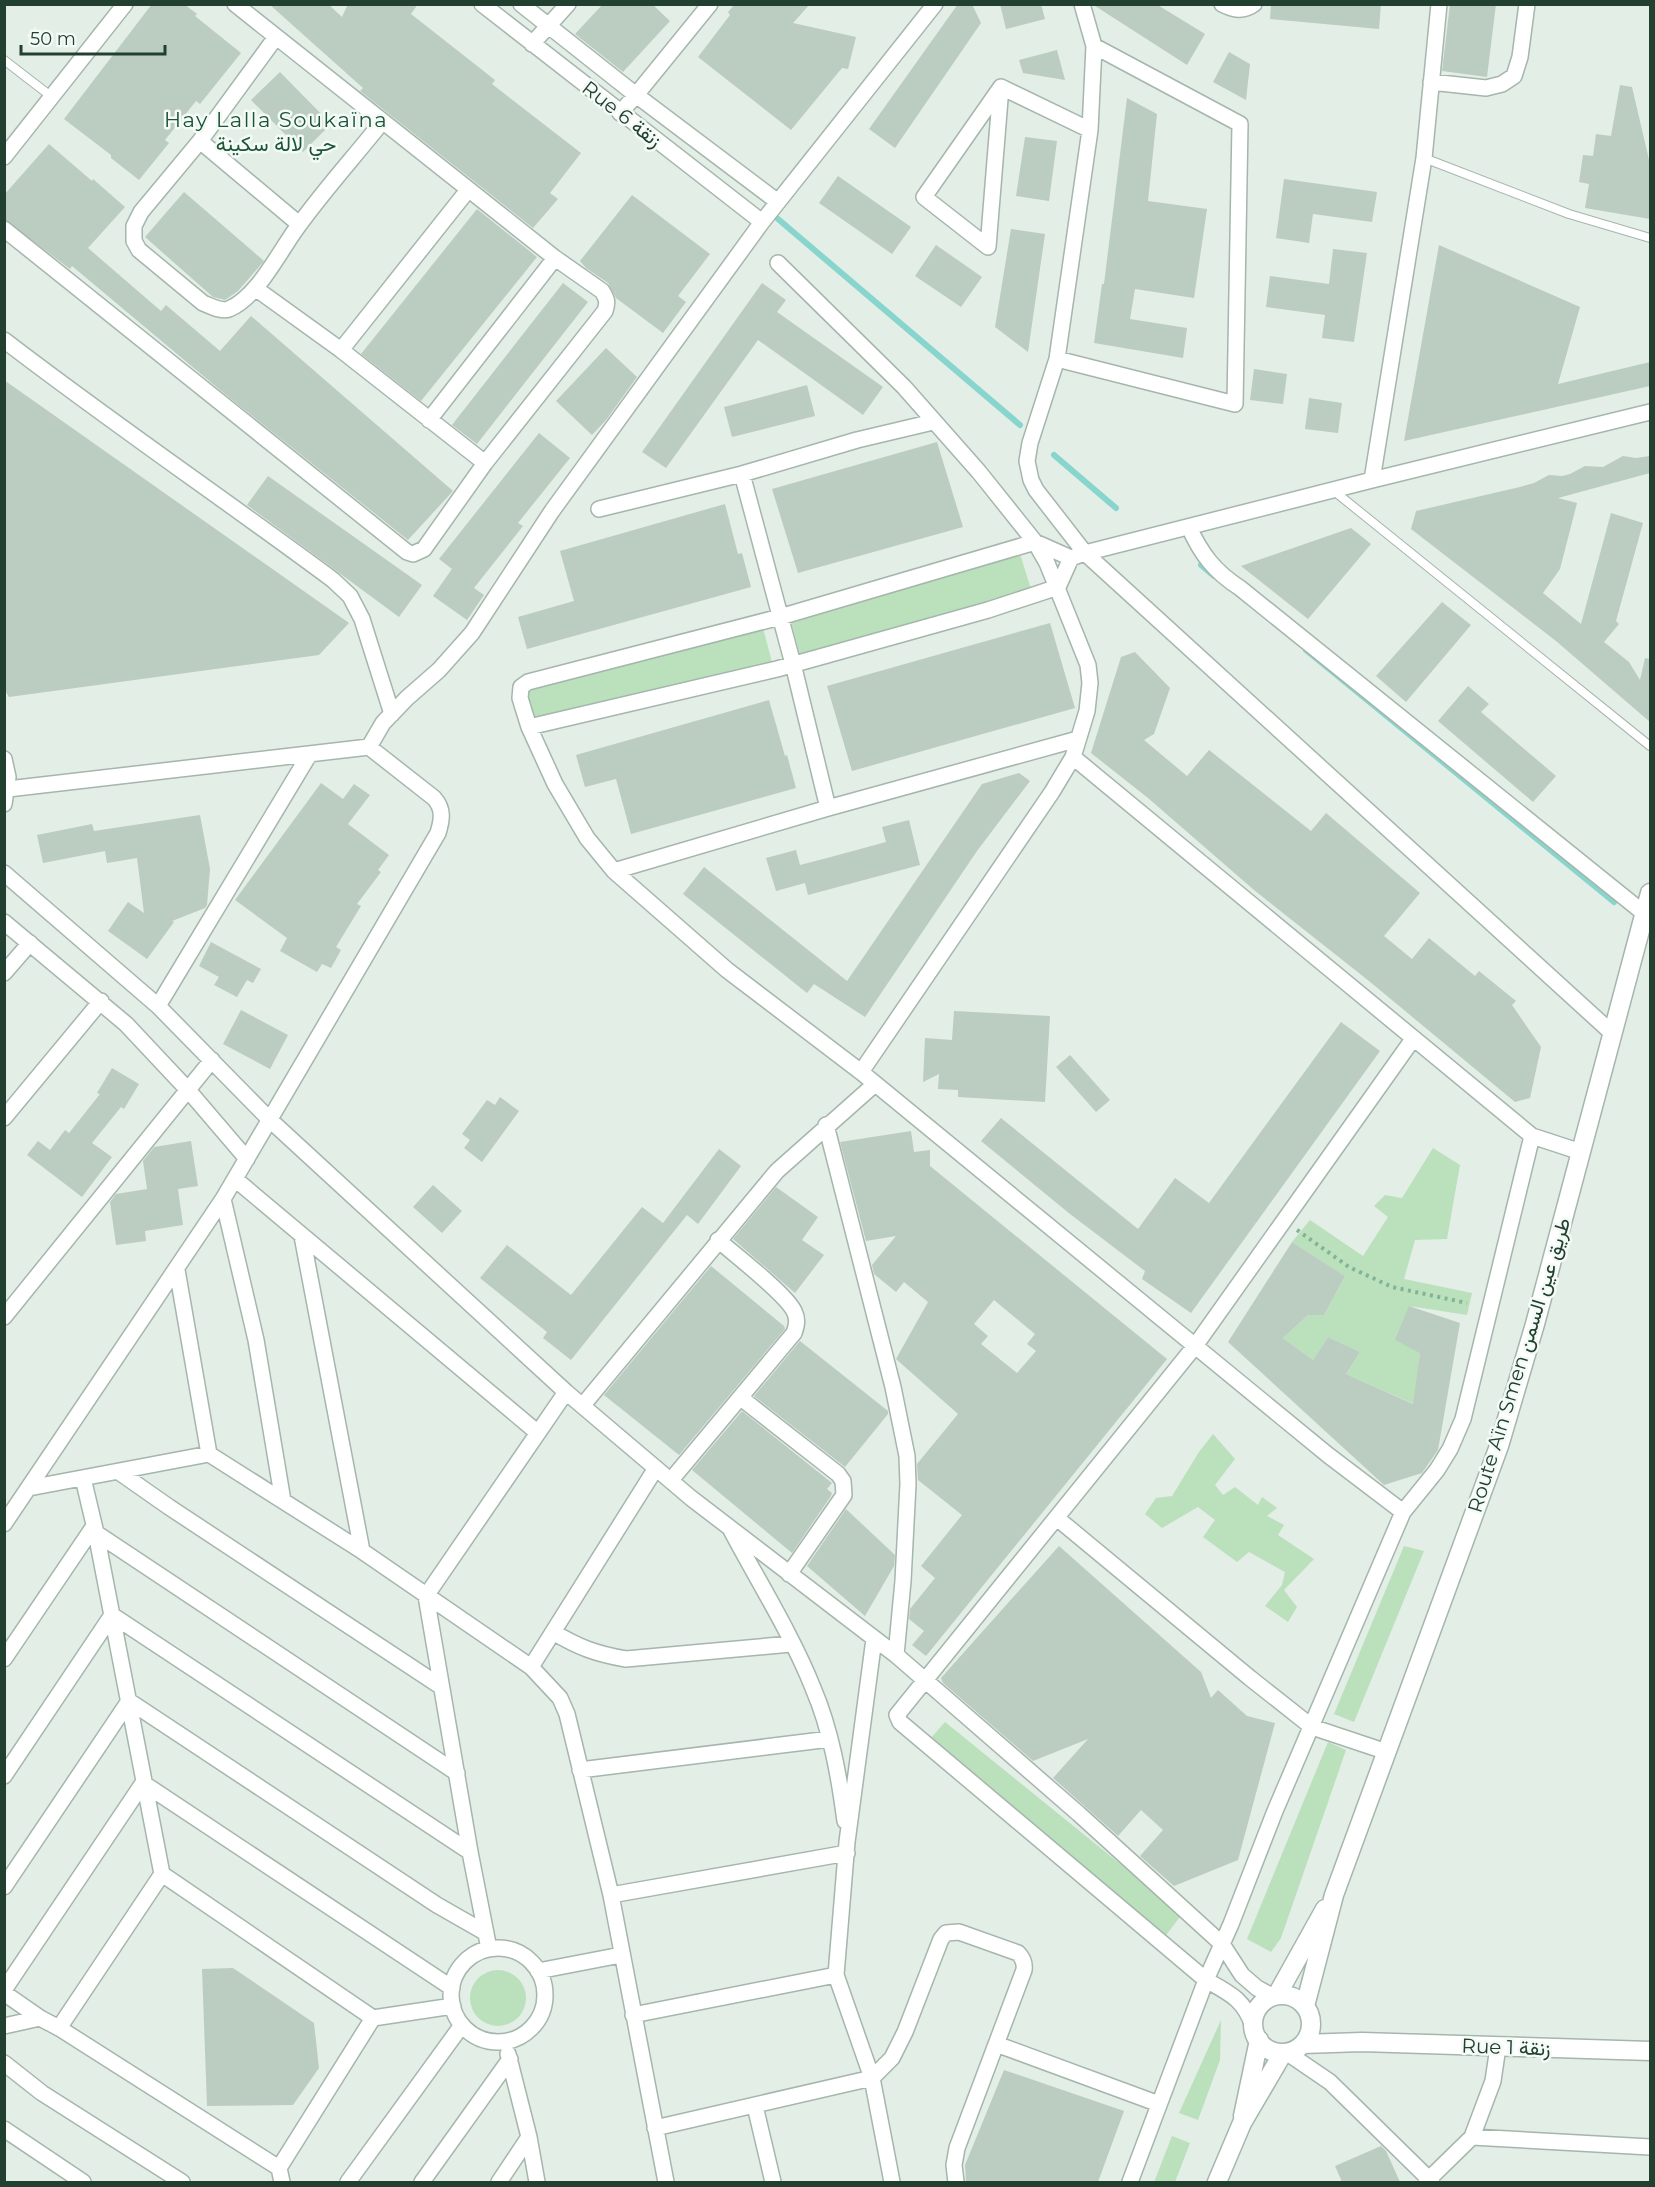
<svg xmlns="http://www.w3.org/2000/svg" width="1655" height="2187" font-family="Montserrat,Vazirmatn,sans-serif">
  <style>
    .green { fill: #bbe0bc }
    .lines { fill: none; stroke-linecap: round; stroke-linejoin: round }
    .stream { stroke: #88d5ce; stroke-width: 6 }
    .building { fill: #bbccc1; fill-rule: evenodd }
    .service-casing { stroke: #a5b6ac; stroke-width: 10 }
    .minor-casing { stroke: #a5b6ac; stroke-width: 18 }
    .tertiary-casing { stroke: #a5b6ac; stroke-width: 21 }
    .path { stroke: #82b397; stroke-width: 4; stroke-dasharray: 3 4.5; stroke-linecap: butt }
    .service { stroke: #fff; stroke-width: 8 }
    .minor { stroke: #fff; stroke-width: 15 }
    .tertiary { stroke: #fff; stroke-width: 18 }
    .labels { text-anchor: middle; stroke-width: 5; stroke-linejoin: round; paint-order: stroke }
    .street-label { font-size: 20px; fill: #224030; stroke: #f4faf5 }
    .neighbourhood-label { font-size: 21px; letter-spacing: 1.5px; fill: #1c5438; stroke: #f4faf5 }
  </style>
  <rect width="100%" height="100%" fill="#e3eee6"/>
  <path class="green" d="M 1020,554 L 1031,589 L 802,663 L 790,617 Z
    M 763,628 L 774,670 L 533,722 L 525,690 Z
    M 1433,1148 L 1460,1165 L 1447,1239 L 1415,1240 L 1404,1279 L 1472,1293 L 1467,1315 L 1409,1306 L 1420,1353 L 1414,1404 L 1346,1374 L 1360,1352 L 1328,1337 L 1313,1360 L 1283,1338 L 1308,1315 L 1324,1315 L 1345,1276 L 1292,1242 L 1310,1220 L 1363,1256 L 1388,1217 L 1374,1206 L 1385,1195 L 1402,1198 Z
    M 1213,1434 L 1235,1459 L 1215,1485 L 1223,1495 L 1235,1487 L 1258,1505 L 1262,1497 L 1277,1508 L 1267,1516 L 1284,1525 L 1278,1535 L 1314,1559 L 1284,1590 L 1297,1607 L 1288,1622 L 1265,1606 L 1282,1585 L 1285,1572 L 1249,1552 L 1237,1562 L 1203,1537 L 1215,1520 L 1198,1507 L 1162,1528 L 1145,1514 L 1156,1498 L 1172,1496 L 1199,1452 Z
    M 1404,1546 L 1424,1551 L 1354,1722 L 1334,1714 Z
    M 945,1722 L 1182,1914 L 1164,1938 L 930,1739 Z
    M 1328,1742 L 1346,1750 L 1281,1938 L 1271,1952 L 1247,1939 Z
    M470 1998a28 28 0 1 1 56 0a28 28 0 1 1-56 0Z
    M 1221,2020 L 1220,2060 L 1198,2120 L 1179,2113 Z
    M 1172,2136 L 1190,2143 L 1175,2182 L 1154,2182 Z"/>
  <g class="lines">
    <path class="stream" d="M 778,219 L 1020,425
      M 1054,455 L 1116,508
      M 1201,565 L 1214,576
      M 1306,650 L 1614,902"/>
  </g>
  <path class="building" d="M 152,4 L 184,4 L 197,14 L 195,16 L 241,53 L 200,104 L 196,101 L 165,140 L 169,143 L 139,180 L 111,158 L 111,155 L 64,119 Z
    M 269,4 L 328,4 L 342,17 L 348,4 L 418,4 L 411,14 L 495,80 L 492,84 L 581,153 L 550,193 L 558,199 L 533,228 L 360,91 L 363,88 Z
    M 603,4 L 652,4 L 670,21 L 623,72 L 575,34 Z
    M 735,4 L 810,4 L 793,23 L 856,37 L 848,69 L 842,68 L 791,130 L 698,57 L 730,15 L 728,12 Z
    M 958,4 L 972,4 L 981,23 L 895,148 L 869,129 Z
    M 1000,4 L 1041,4 L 1045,19 L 1006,29 Z
    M 1092,4 L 1156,4 L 1205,34 L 1187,65 Z
    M 1271,4 L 1381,4 L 1379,29 L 1270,19 Z
    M 1450,4 L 1496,4 L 1487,77 L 1442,71 Z
    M 1057,50 L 1065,80 L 1023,73 L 1019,60 Z
    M 1229,52 L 1250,64 L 1246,100 L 1213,82 Z
    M 280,72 L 331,124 L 303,152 L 251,100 Z
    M 1620,85 L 1632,87 L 1650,164 L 1650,219 L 1585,208 L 1589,184 L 1579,182 L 1583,155 L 1593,156 L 1596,134 L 1611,136 Z
    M 1127,98 L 1157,114 L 1148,201 L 1207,209 L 1194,298 L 1135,289 L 1130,319 L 1187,328 L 1183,358 L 1094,343 L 1102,284 L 1104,284 Z
    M 1025,137 L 1057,141 L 1049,201 L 1016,196 Z
    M 49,144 L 92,181 L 93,179 L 125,207 L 88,248 L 161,311 L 166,305 L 220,351 L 251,316 L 453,491 L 408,540 L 226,395 L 72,266 L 70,269 L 4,219 L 4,195 Z
    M 838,176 L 911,227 L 892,254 L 819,203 Z
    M 1284,179 L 1377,192 L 1372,222 L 1313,214 L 1309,243 L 1276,238 Z
    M 184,192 L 264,261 L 238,291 L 225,300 L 213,297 L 145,237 Z
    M 632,195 L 710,254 L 678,296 L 686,302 L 663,333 L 616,298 L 608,283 L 586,268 L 580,261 Z
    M 477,209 L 537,257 L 421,401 L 361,354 Z
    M 1011,229 L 1045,234 L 1028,352 L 995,327 Z
    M 936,245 L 982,277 L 961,307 L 915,276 Z
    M 1439,245 L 1580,307 L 1558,384 L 1650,362 L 1650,386 L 1404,441 Z
    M 1333,249 L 1367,253 L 1354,342 L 1322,338 L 1325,315 L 1266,307 L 1270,276 L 1329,284 Z
    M 563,283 L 588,302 L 477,444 L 452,425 Z
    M 762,283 L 786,300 L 777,312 L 883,387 L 863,415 L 758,340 L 666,468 L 642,452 Z
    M 606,348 L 637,377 L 606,420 L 592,435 L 556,401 Z
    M 1254,369 L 1287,374 L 1283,404 L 1250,400 Z
    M 4,380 L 349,623 L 319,655 L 9,697 L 4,689 Z
    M 807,385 L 815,416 L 732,437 L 724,407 Z
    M 1309,398 L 1342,403 L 1338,433 L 1305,429 Z
    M 539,433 L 570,458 L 518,523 L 523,526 L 474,588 L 484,595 L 467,620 L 433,596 L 452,569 L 439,559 Z
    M 937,442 L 963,527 L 798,573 L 772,489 Z
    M 1623,456 L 1636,458 L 1650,456 L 1650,473 L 1558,498 L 1577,503 L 1560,569 L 1543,593 L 1581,624 L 1611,513 L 1643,523 L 1616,621 L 1619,624 L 1604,642 L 1629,662 L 1640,680 L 1645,658 L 1650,659 L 1650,722 L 1556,641 L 1411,529 L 1416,511 L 1520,487 L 1534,483 L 1549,475 L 1562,476 L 1570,474 L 1585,466 L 1603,467 Z
    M 268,476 L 422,585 L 399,617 L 247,505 Z
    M 725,504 L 738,554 L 742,553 L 751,587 L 527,649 L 518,617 L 574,601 L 560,551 Z
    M 1351,528 L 1371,544 L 1308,619 L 1241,566 Z
    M 1442,602 L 1471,625 L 1406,702 L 1376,676 Z
    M 1050,623 L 1075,708 L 852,771 L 827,686 Z
    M 1135,652 L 1170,688 L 1154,734 L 1144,740 L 1187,776 L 1209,750 L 1311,831 L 1326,813 L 1420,893 L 1384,936 L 1412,959 L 1429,938 L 1475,976 L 1479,971 L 1516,1001 L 1512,1005 L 1541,1047 L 1530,1098 L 1515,1102 L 1369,981 L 1254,890 L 1148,798 L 1091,753 L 1121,657 Z
    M 1468,686 L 1489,704 L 1481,712 L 1556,776 L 1533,802 L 1438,721 Z
    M 769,700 L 785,756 L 787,755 L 796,788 L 631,834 L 616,779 L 585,787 L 576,755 Z
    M 1019,773 L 1030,781 L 977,851 L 865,1017 L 814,984 L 807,993 L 683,894 L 704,867 L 847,981 L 982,784 Z
    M 321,783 L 343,799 L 354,784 L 370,795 L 348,824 L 389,855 L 378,870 L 381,872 L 357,904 L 361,906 L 336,947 L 341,950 L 331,968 L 322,964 L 317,972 L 280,951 L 287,938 L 235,900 Z
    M 200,815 L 210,869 L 207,905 L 205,908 L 172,921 L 174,922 L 147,959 L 108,931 L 128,902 L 144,913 L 137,858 L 107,863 L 105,851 L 43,863 L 37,835 L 92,824 L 94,831 Z
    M 909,820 L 920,865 L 808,895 L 805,883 L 776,891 L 766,858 L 796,850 L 800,865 L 827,858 L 886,842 L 882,827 Z
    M 211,942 L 261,969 L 253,983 L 247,980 L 237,997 L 214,985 L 219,977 L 199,966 Z
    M 241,1010 L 288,1035 L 270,1069 L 223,1044 Z
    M 954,1011 L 1050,1016 L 1045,1102 L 958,1097 L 958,1090 L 938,1089 L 939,1074 L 923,1082 L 925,1038 L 952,1040 Z
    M 1341,1022 L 1380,1051 L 1191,1313 L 1142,1279 L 1145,1271 L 1070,1214 L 981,1141 L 1001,1118 L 1138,1229 L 1175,1178 L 1209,1203 Z
    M 1070,1055 L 1110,1100 L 1096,1112 L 1056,1067 Z
    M 112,1068 L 139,1084 L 124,1109 L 121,1107 L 92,1143 L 112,1157 L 82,1197 L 27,1155 L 38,1141 L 50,1150 L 65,1130 L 69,1133 L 100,1094 L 97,1093 Z
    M 500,1097 L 519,1111 L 482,1162 L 464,1148 L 470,1140 L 462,1134 L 487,1100 L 495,1105 Z
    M 911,1131 L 914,1152 L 930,1150 L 930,1166 L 1167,1359 L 926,1656 L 912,1645 L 924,1631 L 909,1619 L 910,1609 L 935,1578 L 921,1566 L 962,1515 L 918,1480 L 917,1464 L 958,1414 L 896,1359 L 928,1302 L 904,1282 L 896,1292 L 874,1274 L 872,1265 L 896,1236 L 866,1241 L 840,1142 ZM 994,1300 L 1035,1334 L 1027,1344 L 1036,1351 L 1017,1373 L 981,1344 L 988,1336 L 974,1324 Z
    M 191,1141 L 198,1186 L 178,1189 L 183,1225 L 145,1231 L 146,1241 L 116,1245 L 110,1202 L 116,1194 L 147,1189 L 143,1161 L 154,1147 Z
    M 719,1149 L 741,1166 L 698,1224 L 687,1215 L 571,1360 L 543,1338 L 547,1332 L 480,1278 L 507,1245 L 571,1295 L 642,1207 L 663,1223 Z
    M 433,1185 L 462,1211 L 442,1233 L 413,1207 Z
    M 776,1187 L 818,1217 L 802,1240 L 824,1255 L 795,1293 L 733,1239 Z
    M 1292,1242 L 1345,1276 L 1324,1315 L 1308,1315 L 1283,1338 L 1313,1360 L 1328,1337 L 1360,1352 L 1346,1374 L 1413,1404 L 1420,1353 L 1395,1340 L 1409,1306 L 1460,1323 L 1438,1450 L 1422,1473 L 1384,1485 L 1228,1342 Z
    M 711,1266 L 784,1326 L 785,1329 L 679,1455 L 604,1395 Z
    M 800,1341 L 888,1411 L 888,1414 L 845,1467 L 754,1396 Z
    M 742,1411 L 832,1483 L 827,1489 L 832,1493 L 831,1496 L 792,1553 L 692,1470 Z
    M 846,1509 L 895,1555 L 894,1566 L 865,1616 L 807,1566 Z
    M 1059,1546 L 1201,1672 L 1211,1698 L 1218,1690 L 1247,1716 L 1275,1723 L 1238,1860 L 1174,1886 L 1140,1856 L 1163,1830 L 1141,1810 L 1118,1836 L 1053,1778 L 1088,1739 L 1033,1761 L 943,1683 L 941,1678 Z
    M 233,1968 L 314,2023 L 319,2068 L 293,2105 L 207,2106 L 202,1969 Z
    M 1004,2070 L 1124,2111 L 1098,2182 L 966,2182 L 965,2165 Z
    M 1381,2146 L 1386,2151 L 1400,2182 L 1342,2182 L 1335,2166 Z"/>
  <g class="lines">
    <defs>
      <path id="service" d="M 4,60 L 52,97
        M 1424,158 L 1569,214 L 1650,238
        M 1334,491 L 1650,746"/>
      <path id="minor" d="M 482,4 L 762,222
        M 521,4 L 636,95 L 778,202
        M 1082,4 L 1094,46 L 1090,130 L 1057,359 L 1030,443 L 1027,461 L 1031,480 L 1036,490 L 1085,553 L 1612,1033
        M 1222,4 C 1234,10 1243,12 1254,4
        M 276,37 L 200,141 L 141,212 L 134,226 L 134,241 L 139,250 L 203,303 C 211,306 221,312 229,309 C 258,297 280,250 299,225 C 325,189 355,156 382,122
        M 532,44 L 568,4
        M 1431,82 L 1486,88 L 1502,84 L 1514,76 L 1520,57 L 1527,4
        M 1001,87 L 988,247 L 924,197 L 1001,87 L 1090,130
        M 620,113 L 636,95 L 710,4
        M 200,141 L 299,224
        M 4,157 L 125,4
        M 4,229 L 407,552 L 413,554 L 424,549 L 485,463 L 605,311 C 608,302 607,299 602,291 L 555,258 L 235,4
        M 778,263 L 904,387 L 979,472 L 1035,542 L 1047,563 L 1088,665 L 1090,683 L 1087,711 L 1073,757 L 1052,792 L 861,1072
        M 255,288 L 341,350 L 485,463
        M 4,340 C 112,423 224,499 333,580 L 350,596 L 362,619 L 392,714
        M 341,350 L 468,190
        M 1057,359 L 1235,404 L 1240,124 L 1094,46
        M 429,420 L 555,258
        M 742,474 L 793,664 L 828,808
        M 1372,480 L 1424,158 L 1439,4
        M 599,509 L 742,474 L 857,440 L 933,422
        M 1189,527 C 1201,554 1215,572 1240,588 L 1645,914
        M 1071,558 L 1035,542 L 780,617 L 528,682 L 521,687 L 520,698 L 529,727 L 555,784 L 587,838 L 614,871 L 727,970 L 861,1072 L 1328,1455 L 1403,1512
        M 529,727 L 777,669 L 988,610 L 1058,587 L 1071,558 L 1085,553 L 1372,480 L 1650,412
        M 369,747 L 383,723 L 407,698 L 439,670 L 472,633 L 552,511 L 762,222 L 935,4
        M 1073,757 L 1532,1136 L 1581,1152
        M 4,759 L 8,777 L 4,804
        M 614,871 L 828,808 L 1078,739
        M 4,873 L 158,1006 L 270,1120 L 566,1392 L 691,1498 L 896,1655 L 1079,1814 L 1222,1944 L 1242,1975 L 1257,1988 L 1274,1997
        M 4,922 L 126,1024 L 188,1090 L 247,1159
        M 4,973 L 30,943
        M 158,1006 L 309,755
        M 4,1118 L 101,1001
        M 826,1125 L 893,1387 L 907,1456 L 908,1484 L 903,1581 L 896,1655
        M 235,1179 L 538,1433
        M 223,1199 L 256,1340 L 283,1501
        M 302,1236 L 362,1551
        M 177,1270 L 209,1454
        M 4,1317 L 212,1060
        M 741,1398 L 838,1474 L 843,1481 L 844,1495 L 789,1574
        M 583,1405 L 777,1171 L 875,1084
        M 119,1472 L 169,1507 L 440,1686
        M 83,1478 L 96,1533 L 162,1874 L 373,2018 L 279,2168 L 282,2182
        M 671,1480 L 794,1333 C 797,1325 798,1319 794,1311 C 785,1293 735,1255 718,1240
        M 29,1488 L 209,1454 L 362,1551 L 531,1667 L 560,1698 L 567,1714 L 611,1895 L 666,2182
        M 1058,1519 L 1250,1678 L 1312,1727 L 1387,1752
        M 4,1524 L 223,1199 L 438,833 C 442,820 444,809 434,798 L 369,747 L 8,789
        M 731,1530 C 758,1581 792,1635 813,1688 C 831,1730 839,1776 845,1821
        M 96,1533 L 457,1773
        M 553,1632 C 578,1647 596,1654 626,1659 L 791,1644
        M 874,1639 L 847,1842 L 836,1975 L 872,2078 L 892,2182
        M 4,1659 L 94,1526
        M 531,1667 L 656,1468
        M 580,1770 L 830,1739
        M 4,1776 L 112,1615 L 470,1852
        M 162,1874 L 59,2028 L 279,2168
        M 4,1887 L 129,1701 L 437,1905 L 486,1933
        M 611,1895 L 847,1853
        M451 1995a47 47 0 1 1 94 0a47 47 0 1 1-94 0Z
        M 489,1949 L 470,1852 L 426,1596 L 566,1392
        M 538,1971 L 621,1955
        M 4,1990 L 143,1783 L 452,1988
        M 4,1993 L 40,2018
        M 633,2015 L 836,1975
        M 373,2018 L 453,2006
        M 4,2026 L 40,2018 L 59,2028
        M 1253,2026 C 1244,1999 1229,1993 1206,1980 L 900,1722 L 897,1715 L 1195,1346 L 1413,1039
        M 996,2044 L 1159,2104
        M 1286,2052 L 1330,2082 L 1432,2182
        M 508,2054 L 529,2137 L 537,2182
        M 4,2063 L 42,2093 L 182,2182
        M 755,2106 L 773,2182
        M 655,2128 L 872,2078 L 892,2058 L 905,2032 L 941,1939 L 946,1933 L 959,1932 L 1018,1953 C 1023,1958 1025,1963 1024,1970 L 957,2148 L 954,2165 L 956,2182
        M 4,2129 L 83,2182
        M 1472,2137 L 1493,2081 L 1498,2047
        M 348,2182 L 462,2025
        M 422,2182 L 510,2059
        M 499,2182 L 529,2137
        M 1130,2182 L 1206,1980 L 1231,1924 L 1275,1811 L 1403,1512 L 1437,1470 L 1450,1449 L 1463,1419 L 1532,1136
        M 1426,2182 L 1472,2137 L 1650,2147"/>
      <path id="tertiary" d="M 1277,1995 L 1325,1909
        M1253 2024a29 29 0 1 1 58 0a29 29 0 1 1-58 0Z
        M 1305,2006 L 1334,1895 L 1499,1446 L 1535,1324 L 1650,893
        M 1303,2044 L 1362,2042 L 1650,2051
        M 1243,2116 L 1259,2040
        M 1217,2182 L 1242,2123 L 1283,2053"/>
    </defs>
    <use href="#service" class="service-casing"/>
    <use href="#minor" class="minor-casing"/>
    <use href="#tertiary" class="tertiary-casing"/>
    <path class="path" d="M 1297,1230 L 1349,1267 L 1392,1287 L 1467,1303"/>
    <use href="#service" class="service"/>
    <use href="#minor" class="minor"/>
    <use href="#tertiary" class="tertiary"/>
  </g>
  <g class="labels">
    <g class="street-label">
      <text transform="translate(622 114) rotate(38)" y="7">Rue 6 زنقة</text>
      <text transform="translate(1519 1365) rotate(-73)" y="7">Route Aïn Smen طريق عين السمن</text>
      <text transform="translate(1506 2047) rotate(2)" y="7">Rue 1 زنقة</text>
    </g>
    <g class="neighbourhood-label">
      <text x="276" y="127">Hay Lalla Soukaïna<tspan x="276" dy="24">حي لالة سكينة</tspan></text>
    </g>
  </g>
  <rect width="1655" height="2187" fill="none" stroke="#224030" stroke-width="12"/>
  <path d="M21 45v9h144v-9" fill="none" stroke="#224030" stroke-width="3"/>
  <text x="30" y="45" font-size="18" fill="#224030" stroke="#f4faf5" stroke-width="4.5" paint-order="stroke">50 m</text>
</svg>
